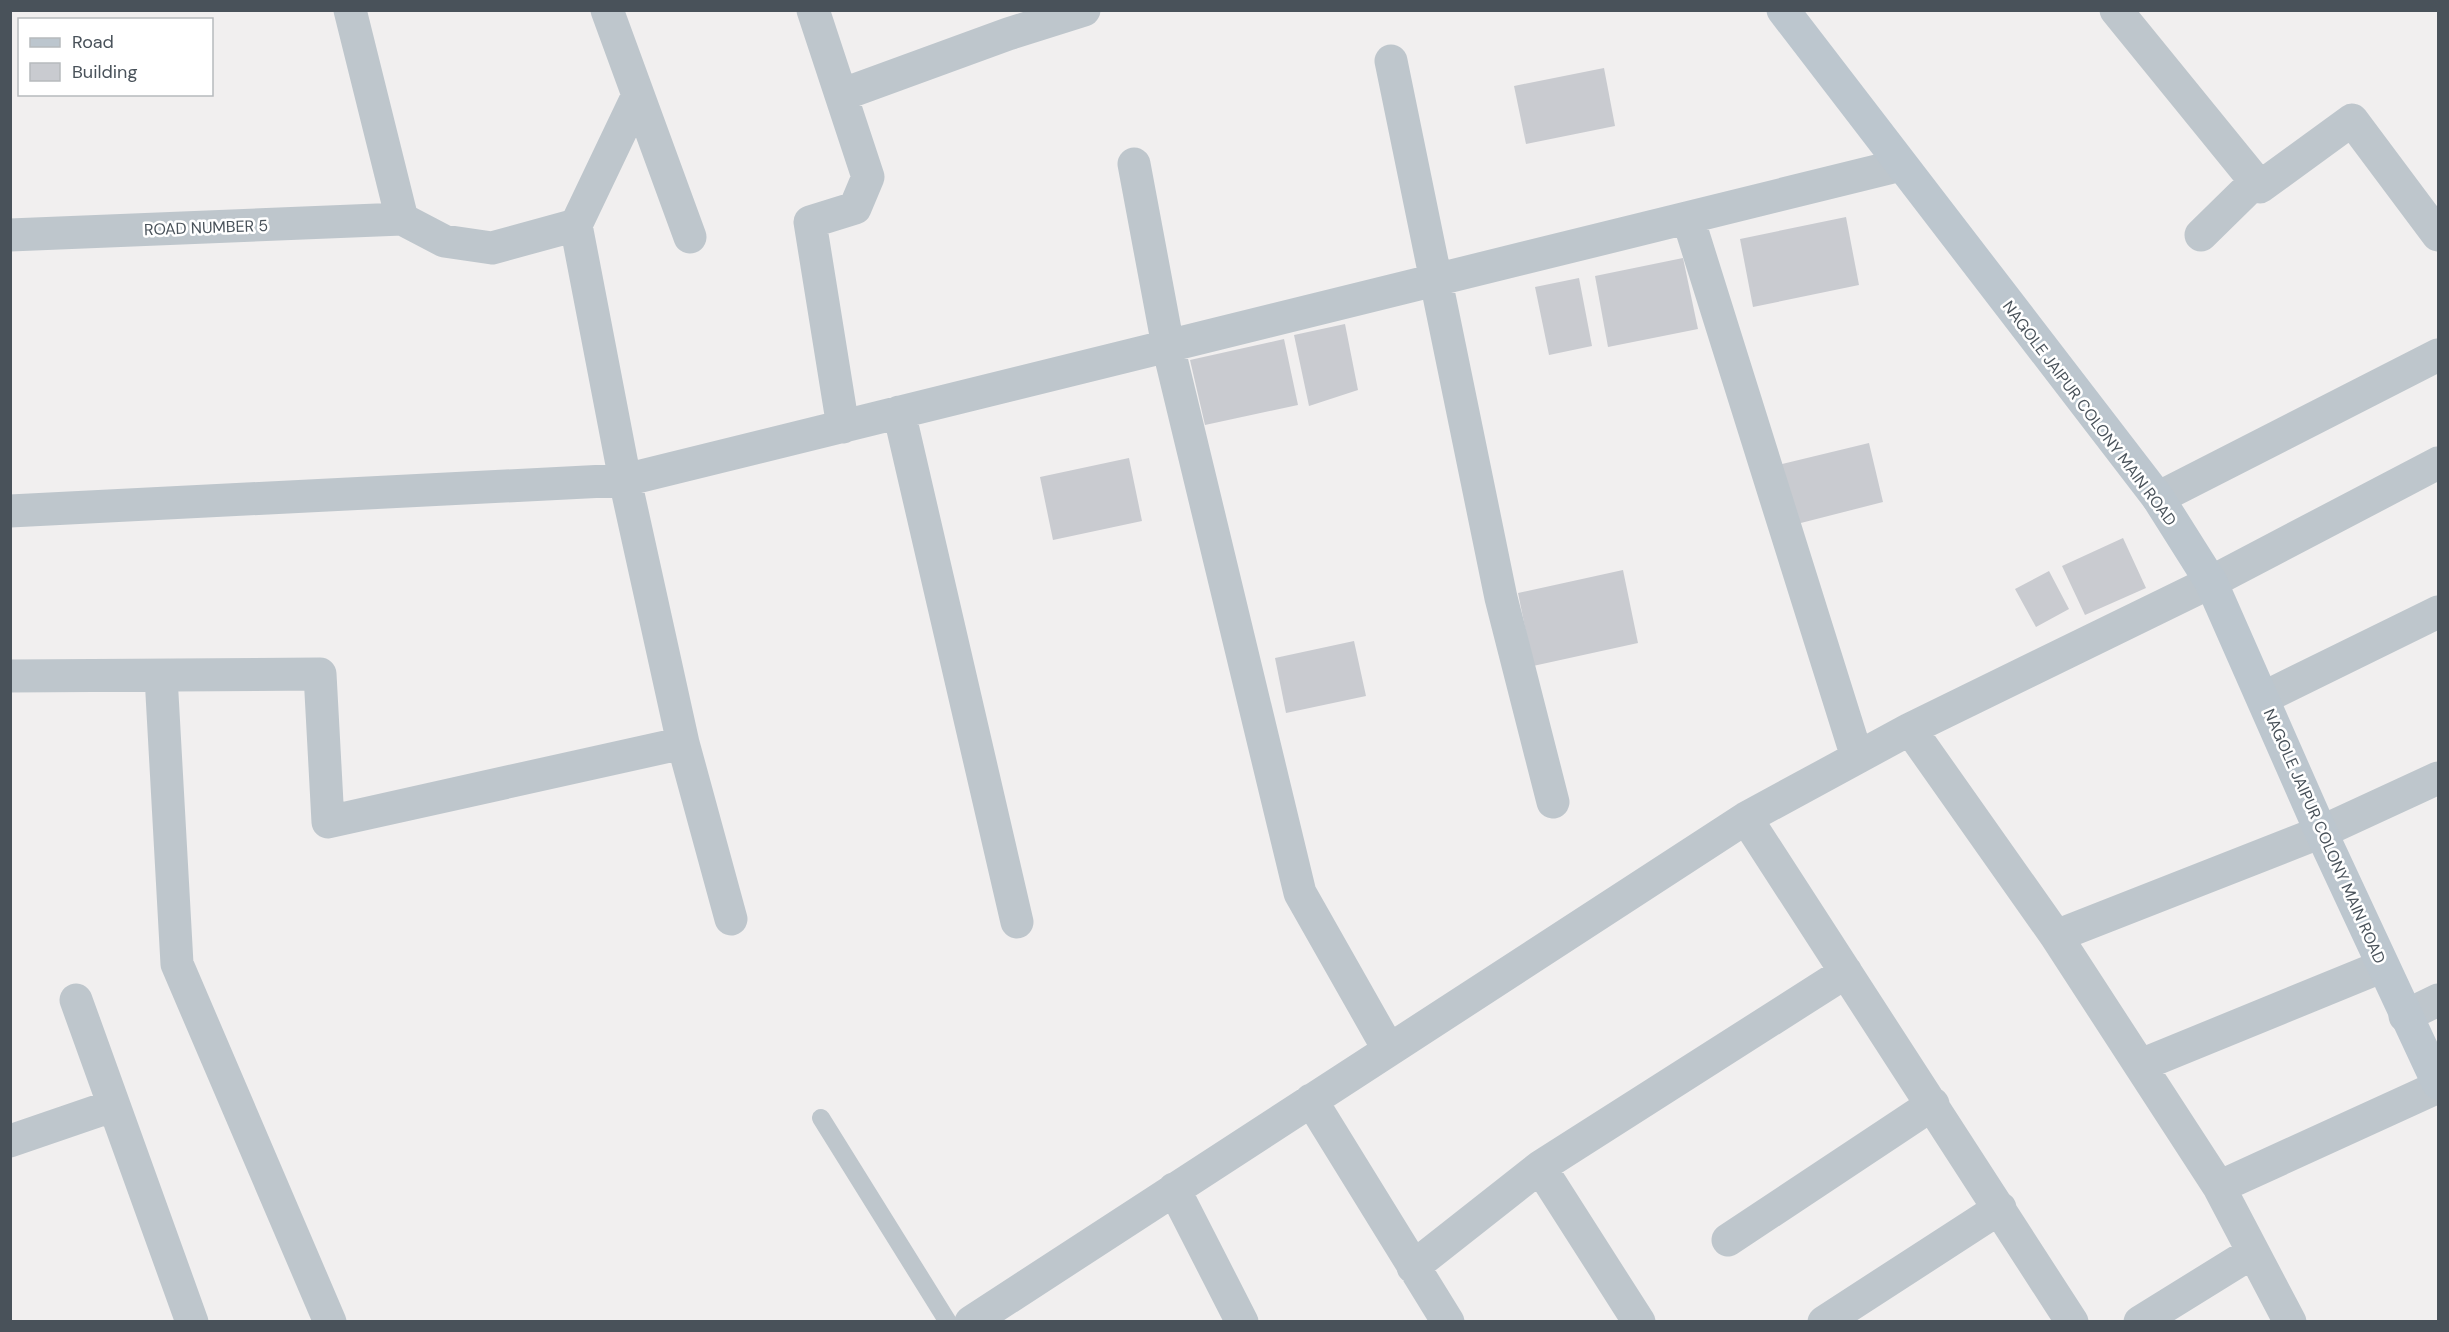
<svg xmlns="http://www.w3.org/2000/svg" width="2449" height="1332" font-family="'DM Sans',sans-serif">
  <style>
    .building { fill: #c9cbd0 }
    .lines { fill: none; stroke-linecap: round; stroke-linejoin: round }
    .lane { stroke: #bec6cc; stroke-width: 18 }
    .street { stroke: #bec6cc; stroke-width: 33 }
    .secondary { stroke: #bcc6ce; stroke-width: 33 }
    .labels { text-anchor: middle; stroke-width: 5; stroke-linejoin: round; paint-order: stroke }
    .street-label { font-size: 16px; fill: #49525a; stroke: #fff }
  </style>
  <rect width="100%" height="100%" fill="#f1efef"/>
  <path class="building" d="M 1604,68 L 1615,126 L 1526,144 L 1514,86 Z
    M 1846,217 L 1859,285 L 1753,307 L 1740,239 Z
    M 1683,258 L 1698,329 L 1608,347 L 1595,276 Z
    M 1579,278 L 1592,346 L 1549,355 L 1535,287 Z
    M 1345,324 L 1358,390 L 1309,406 L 1294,335 Z
    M 1284,339 L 1298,405 L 1205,425 L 1190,360 Z
    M 1869,443 L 1883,502 L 1793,525 L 1778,465 Z
    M 1129,458 L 1142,521 L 1053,540 L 1040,477 Z
    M 2123,538 L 2146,588 L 2085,615 L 2062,566 Z
    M 1623,570 L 1638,643 L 1533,666 L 1518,593 Z
    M 2049,571 L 2069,609 L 2036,627 L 2015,589 Z
    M 1354,641 L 1366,696 L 1286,713 L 1275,658 Z"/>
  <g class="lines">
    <path class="lane" d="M 821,1118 L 948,1322"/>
    <path class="street" d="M 350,10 L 402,219 L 444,241 L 492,248 L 576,225 L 638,95
      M 607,10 L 690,237
      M 813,10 L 868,177 L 855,208 L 810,222 L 843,427
      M 2116,10 L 2260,187 L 2352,120 L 2438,235
      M 1391,61 L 1501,598 L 1553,802
      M 841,95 L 1008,34 L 1084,10
      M 1134,164 L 1168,346 L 1300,893 L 1389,1050
      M 1688,218 L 1857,757
      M 576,225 L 625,480 L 683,743 L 731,919
      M 10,235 L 402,219
      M 2201,235 L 2255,182
      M 899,412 L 1017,922
      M 2158,498 L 2438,355
      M 10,511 L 625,480 L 1901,165
      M 10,676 L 320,674 L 328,822 L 683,743
      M 161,676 L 177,964 L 330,1322
      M 2263,698 L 2438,612
      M 1910,729 L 2056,936 L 2219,1187 L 2290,1322
      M 1746,818 L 2072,1322
      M 2056,936 L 2321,832 L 2438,778
      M 76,1000 L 192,1322
      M 2405,1016 L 2438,1000
      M 2141,1065 L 2383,966
      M 1311,1100 L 1448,1322
      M 10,1141 L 112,1106
      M 1540,1167 L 1639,1322
      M 2219,1187 L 2438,1087
      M 1174,1189 L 1242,1322
      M 1728,1240 L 1933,1104
      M 1413,1267 L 1540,1167 L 1846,972
      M 971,1322 L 1746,818 L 1910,729 L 2211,582 L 2438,463
      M 1824,1322 L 2000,1208
      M 2140,1322 L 2253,1252"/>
    <path class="secondary" d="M 1783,10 L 2158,498 L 2211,582 L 2321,832 L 2438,1083"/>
  </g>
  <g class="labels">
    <g class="street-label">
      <text transform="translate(206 227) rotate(-2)" y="6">ROAD NUMBER 5</text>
      <text transform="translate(2090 413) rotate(53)" y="6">NAGOLE JAIPUR COLONY MAIN ROAD</text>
      <text transform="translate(2325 836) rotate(66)" y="6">NAGOLE JAIPUR COLONY MAIN ROAD</text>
    </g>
  </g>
  <rect width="2449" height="1332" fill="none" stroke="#49525a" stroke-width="24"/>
  <rect x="18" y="18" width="195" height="78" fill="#ffffff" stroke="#b6babd" stroke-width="1.5"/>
  <rect x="30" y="38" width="30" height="9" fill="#bcc6ce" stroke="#b6babd" stroke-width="1.5"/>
  <text x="72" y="48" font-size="18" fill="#49525a">Road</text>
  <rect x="30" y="63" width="30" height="18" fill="#c9cbd0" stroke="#b6babd" stroke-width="1.5"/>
  <text x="72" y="78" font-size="18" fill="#49525a">Building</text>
</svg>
